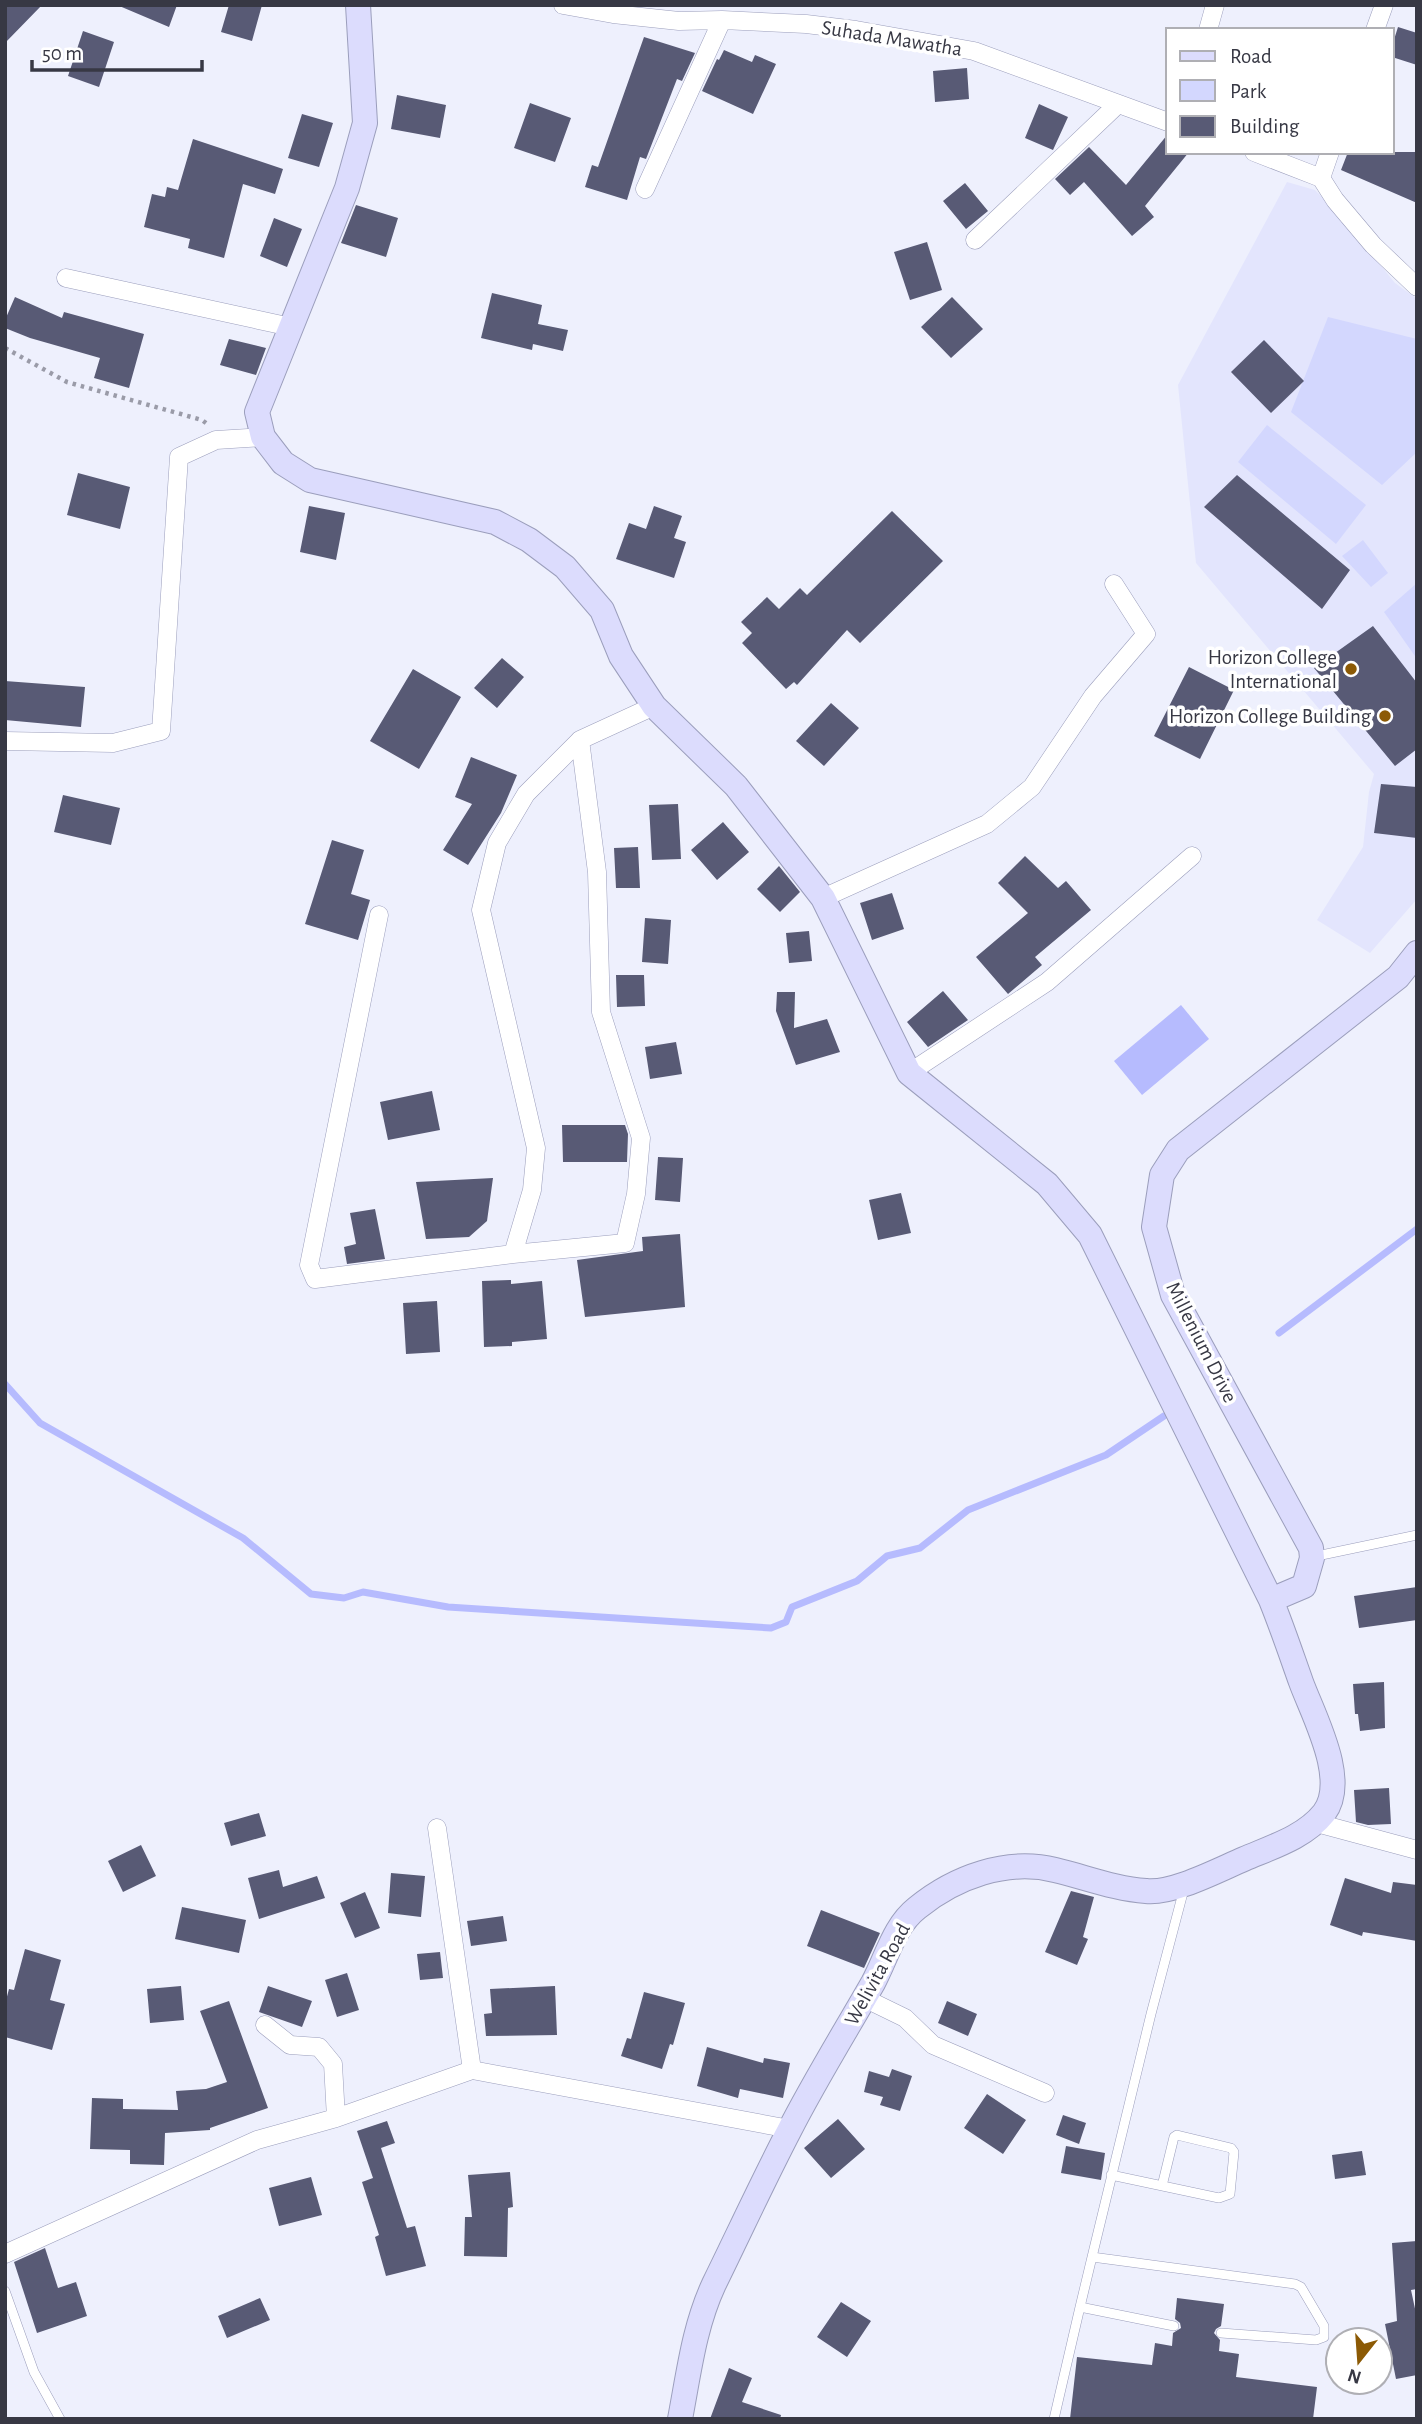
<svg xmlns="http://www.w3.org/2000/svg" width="1422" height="2424" font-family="'Alegreya Sans',sans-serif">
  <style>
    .built { fill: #e3e5fd }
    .green { fill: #d3d7fe }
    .water { fill: #b6bbfe }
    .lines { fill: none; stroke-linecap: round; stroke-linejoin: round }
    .stream { stroke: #b6bbfe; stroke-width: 7 }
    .building { fill: #585a75 }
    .lane-casing { stroke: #9b9ebc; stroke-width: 10 }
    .street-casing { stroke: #9b9ebc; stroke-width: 19 }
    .secondary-casing { stroke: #9b9ebc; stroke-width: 26 }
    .path { stroke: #9a9ba8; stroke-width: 4.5; stroke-dasharray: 3.5 5; stroke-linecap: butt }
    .lane { stroke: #fff; stroke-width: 9 }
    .street { stroke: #fff; stroke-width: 18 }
    .secondary { stroke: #dcdcfd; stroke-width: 24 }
    .poi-dot { fill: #8c5a05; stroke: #fff; stroke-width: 2.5 }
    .labels { text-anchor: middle; stroke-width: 7; stroke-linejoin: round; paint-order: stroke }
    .street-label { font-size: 21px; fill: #373844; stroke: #fff }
    .poi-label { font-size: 21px; fill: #373844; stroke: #fff; text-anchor: end }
  </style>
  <rect width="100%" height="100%" fill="#eef0fd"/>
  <path class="built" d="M 1287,182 L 1315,190 L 1338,213 L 1395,283 L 1417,299 L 1417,899 L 1370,953 L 1317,920 L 1363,847 L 1369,792 L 1374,774 L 1196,563 L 1178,385 Z"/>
  <path class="green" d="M 1328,317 L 1417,339 L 1417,452 L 1382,485 L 1291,412 Z
    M 1267,425 L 1366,505 L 1336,544 L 1238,462 Z
    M 1363,540 L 1388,573 L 1371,587 L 1342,556 Z
    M 1417,583 L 1417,659 L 1384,612 Z"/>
  <path class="water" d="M 1181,1005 L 1209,1039 L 1142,1095 L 1114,1061 Z"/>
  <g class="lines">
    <path class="stream" d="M 1279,1333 L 1417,1229
      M 5,1384 L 40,1423 L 243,1538 L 311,1594 L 344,1598 L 363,1592 L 448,1607 L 771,1628 L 786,1622 L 792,1607 L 857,1581 L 887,1556 L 920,1548 L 968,1510 L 1106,1455 L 1164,1416"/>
  </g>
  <path class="building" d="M 5,5 L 42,5 L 5,43 Z
    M 117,5 L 177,5 L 169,27 Z
    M 229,5 L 262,5 L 252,41 L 221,32 Z
    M 1398,27 L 1417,33 L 1417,65 L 1392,57 L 1392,46 Z
    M 83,31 L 114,42 L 99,87 L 68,76 Z
    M 644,37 L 695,53 L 682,81 L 677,79 L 646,159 L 640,157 L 627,200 L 585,187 L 592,165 L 598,167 Z
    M 724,50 L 752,62 L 755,55 L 776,64 L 753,114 L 702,91 L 717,59 L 719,60 Z
    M 967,68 L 969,99 L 935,102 L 933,71 Z
    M 397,95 L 446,105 L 440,138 L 391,129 Z
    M 530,103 L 571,118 L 555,162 L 514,148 Z
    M 1039,104 L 1068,117 L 1053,150 L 1025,138 Z
    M 302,114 L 333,123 L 319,167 L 288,158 Z
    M 1168,134 L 1168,152 L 1189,152 L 1145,206 L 1154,217 L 1132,236 L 1084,182 L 1070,195 L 1055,179 L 1089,147 L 1126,185 Z
    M 193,139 L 283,169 L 275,194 L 243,184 L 224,258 L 188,248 L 190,239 L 144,227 L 152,194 L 165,197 L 167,187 L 178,190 Z
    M 1348,152 L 1417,152 L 1417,203 L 1341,170 Z
    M 965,183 L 988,211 L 966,229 L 943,201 Z
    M 356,205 L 398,218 L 386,257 L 341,243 Z
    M 274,218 L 302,229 L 287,267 L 260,256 Z
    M 927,242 L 942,290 L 910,300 L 894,252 Z
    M 492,293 L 542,305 L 538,324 L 568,330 L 563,351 L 533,344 L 532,350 L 481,338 Z
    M 15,297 L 62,318 L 64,312 L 144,334 L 129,388 L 94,378 L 100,358 L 30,338 L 5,328 L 5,320 Z
    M 952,297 L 983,329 L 951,358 L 921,327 Z
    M 229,339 L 266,348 L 256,375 L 220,365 Z
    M 1264,340 L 1304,381 L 1271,413 L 1231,372 Z
    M 78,473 L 130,487 L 120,529 L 67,515 Z
    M 1237,475 L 1350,570 L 1322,609 L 1204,507 Z
    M 309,506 L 345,513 L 336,560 L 300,552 Z
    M 654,506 L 682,516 L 674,538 L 686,542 L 674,578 L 616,559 L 629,523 L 646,529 Z
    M 892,511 L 943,561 L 860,643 L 847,630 L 797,685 L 794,682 L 786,689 L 742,643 L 752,633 L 741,622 L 767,597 L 779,609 L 800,588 L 807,595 Z
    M 1373,626 L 1417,683 L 1417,749 L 1395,766 L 1314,668 Z
    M 502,658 L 524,677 L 497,708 L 474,688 Z
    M 1189,667 L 1234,690 L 1200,759 L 1154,736 Z
    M 413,669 L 461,697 L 419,769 L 370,741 Z
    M 5,681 L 85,687 L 81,727 L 5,720 Z
    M 831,703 L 859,728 L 824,766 L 796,741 Z
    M 471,757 L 517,775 L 501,813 L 468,865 L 443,850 L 472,804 L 455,797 Z
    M 1381,784 L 1417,787 L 1417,838 L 1374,833 Z
    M 63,795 L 120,808 L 111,845 L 54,832 Z
    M 678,804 L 681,859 L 652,860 L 649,805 Z
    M 723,822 L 749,852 L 717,880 L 691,850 Z
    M 332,840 L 364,850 L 351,894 L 370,900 L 358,940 L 305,924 Z
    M 638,847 L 640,888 L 616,888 L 614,848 Z
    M 1025,856 L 1058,888 L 1066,881 L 1091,910 L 1035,957 L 1042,965 L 1008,994 L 976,957 L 1028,913 L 998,883 Z
    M 779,866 L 800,892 L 780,912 L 757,889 Z
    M 892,893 L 904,929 L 872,940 L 860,903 Z
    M 645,918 L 671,920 L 668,964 L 642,962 Z
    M 809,931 L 812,961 L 789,963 L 786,933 Z
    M 616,975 L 644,975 L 645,1006 L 617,1007 Z
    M 943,991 L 968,1020 L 928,1047 L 907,1022 Z
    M 777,992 L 795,992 L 794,1028 L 827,1019 L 840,1052 L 796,1065 L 776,1011 Z
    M 676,1042 L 682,1074 L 650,1079 L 645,1047 Z
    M 432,1091 L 440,1130 L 388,1140 L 380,1102 Z
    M 562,1125 L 625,1125 L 628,1134 L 627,1162 L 563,1162 Z
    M 658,1157 L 683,1158 L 680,1202 L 655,1200 Z
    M 493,1178 L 487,1221 L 469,1237 L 426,1239 L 416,1182 Z
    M 901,1193 L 911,1233 L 878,1240 L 869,1200 Z
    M 375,1209 L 385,1259 L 347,1264 L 344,1247 L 356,1244 L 350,1213 Z
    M 680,1234 L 685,1307 L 585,1317 L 577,1260 L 643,1251 L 642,1237 Z
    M 511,1280 L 511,1284 L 542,1281 L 547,1339 L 512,1342 L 512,1346 L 484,1347 L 482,1281 Z
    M 437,1301 L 440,1352 L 406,1354 L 403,1303 Z
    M 1417,1587 L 1417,1620 L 1359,1628 L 1354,1596 Z
    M 1384,1682 L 1385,1728 L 1360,1731 L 1358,1714 L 1355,1714 L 1353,1684 Z
    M 1389,1788 L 1391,1824 L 1368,1825 L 1356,1822 L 1354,1790 Z
    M 259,1813 L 266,1836 L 231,1846 L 224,1823 Z
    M 141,1845 L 156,1876 L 123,1892 L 108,1861 Z
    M 279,1870 L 283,1887 L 317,1876 L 325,1898 L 259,1919 L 248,1878 Z
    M 391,1873 L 425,1876 L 421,1917 L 388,1913 Z
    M 1345,1878 L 1391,1893 L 1393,1882 L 1417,1885 L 1417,1941 L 1363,1932 L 1362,1936 L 1330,1925 Z
    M 1071,1891 L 1094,1897 L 1083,1937 L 1088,1939 L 1077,1965 L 1045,1952 Z
    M 365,1892 L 380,1928 L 355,1938 L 340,1903 Z
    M 182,1907 L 246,1920 L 239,1953 L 175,1939 Z
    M 821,1910 L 880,1933 L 864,1968 L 807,1946 Z
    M 503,1916 L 507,1941 L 471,1946 L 467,1921 Z
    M 25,1949 L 61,1960 L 50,2000 L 65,2004 L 52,2050 L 5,2037 L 5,2004 L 9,1989 L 14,1990 Z
    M 440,1952 L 443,1978 L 420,1980 L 417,1954 Z
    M 347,1973 L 359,2010 L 337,2017 L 325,1980 Z
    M 181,1986 L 184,2020 L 150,2023 L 147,1989 Z
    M 268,1986 L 312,2001 L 302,2027 L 259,2012 Z
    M 555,1986 L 557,2035 L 486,2036 L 484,2014 L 492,2013 L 490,1989 Z
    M 644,1992 L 685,2003 L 673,2045 L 670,2044 L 662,2069 L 621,2056 L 627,2038 L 631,2039 Z
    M 229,2001 L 268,2108 L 210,2128 L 210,2130 L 165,2133 L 164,2165 L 130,2164 L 130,2150 L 90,2149 L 92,2098 L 123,2099 L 123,2109 L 178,2110 L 176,2091 L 206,2089 L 227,2082 L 200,2011 Z
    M 947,2001 L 977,2014 L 968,2036 L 938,2023 Z
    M 707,2047 L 763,2063 L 764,2058 L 790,2063 L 783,2098 L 740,2089 L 738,2098 L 697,2086 Z
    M 892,2069 L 912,2076 L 900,2111 L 880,2105 L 883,2097 L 864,2092 L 869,2071 L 889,2077 Z
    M 987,2094 L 1026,2120 L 1003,2154 L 964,2128 Z
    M 1063,2115 L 1086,2123 L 1079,2144 L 1056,2135 Z
    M 838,2119 L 865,2149 L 831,2178 L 804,2148 Z
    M 387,2121 L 395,2143 L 381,2148 L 407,2228 L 415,2226 L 426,2266 L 386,2276 L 375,2237 L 379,2235 L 362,2182 L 373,2178 L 357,2131 Z
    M 1066,2146 L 1105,2153 L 1101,2180 L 1061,2173 Z
    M 1362,2151 L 1366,2175 L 1335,2179 L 1332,2155 Z
    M 510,2172 L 513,2207 L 508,2208 L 507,2257 L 464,2256 L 465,2217 L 472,2217 L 468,2175 Z
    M 311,2177 L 322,2215 L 279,2226 L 269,2188 Z
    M 1417,2241 L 1417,2289 L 1411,2290 L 1417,2318 L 1417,2375 L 1396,2379 L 1385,2324 L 1397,2321 L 1392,2243 Z
    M 45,2248 L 58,2288 L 76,2282 L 87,2316 L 37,2333 L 14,2262 Z
    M 260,2298 L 270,2320 L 227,2338 L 218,2316 Z
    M 1177,2298 L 1224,2304 L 1221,2326 L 1216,2329 L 1214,2333 L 1220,2340 L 1219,2351 L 1239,2354 L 1236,2377 L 1317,2387 L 1313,2419 L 1070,2419 L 1077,2357 L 1152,2365 L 1155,2343 L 1172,2346 L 1173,2333 L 1181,2328 L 1180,2323 L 1175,2319 Z
    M 841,2302 L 871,2321 L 847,2357 L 817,2337 Z
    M 729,2368 L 752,2378 L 742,2402 L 781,2415 L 780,2419 L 710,2419 Z"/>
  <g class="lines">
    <defs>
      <path id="lane" d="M 1312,1557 L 1417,1535
        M 1111,2175 L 1219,2198 L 1230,2194 L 1234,2152 L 1231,2148 L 1177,2135 L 1174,2137 L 1162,2186
        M 1092,2257 L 1151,2014 L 1184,1889
        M 5,2291 L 34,2372 L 60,2419
        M 1174,2326 L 1080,2307 L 1092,2257 L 1295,2284 L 1301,2287 L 1324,2326 L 1324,2337 L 1316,2340 L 1221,2333
        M 1054,2419 L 1080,2307"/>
      <path id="street" d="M 563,5 L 613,14 L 679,21 L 722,20 L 806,24 L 856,30 L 974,51 L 1168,122
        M 1208,30 L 1215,5
        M 1375,30 L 1384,5
        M 1254,152 L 1321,178 L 1335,200 L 1373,245 L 1417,287
        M 1321,178 L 1330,152
        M 645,189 L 722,20
        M 975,240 L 1118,104
        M 66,278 L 291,327
        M 5,741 L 113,743 L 161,731 L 179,457 L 216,440 L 263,437
        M 823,898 L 987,824 L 1032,787 L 1093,696 L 1146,634 L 1114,584
        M 379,915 L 309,1265 L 315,1279 L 513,1254 L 625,1243 L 636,1194 L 641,1138 L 601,1012 L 597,872 L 580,740 L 654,706
        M 909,1073 L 1047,982 L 1192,856
        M 513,1254 L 532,1190 L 536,1148 L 481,910 L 497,843 L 526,794 L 580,740
        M 1313,1822 L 1417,1850
        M 437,1828 L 472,2070
        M 864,1998 L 905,2018 L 933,2045 L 1045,2093
        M 265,2025 L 290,2045 L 319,2047 L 333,2064 L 336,2118
        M 5,2254 L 257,2140 L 336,2118 L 472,2070 L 790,2129"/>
      <path id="secondary" d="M 358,5 L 365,123 L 347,188 L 257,412 L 263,437 L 283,463 L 310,480 L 495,522 L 529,540 L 565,567 L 602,610 L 621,656 L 654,706 L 736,786 L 823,898 L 909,1073 L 1047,1184 L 1090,1235 L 1271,1600 C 1282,1627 1291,1654 1301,1682 C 1313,1715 1349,1780 1324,1813 C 1305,1837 1272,1847 1244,1859 C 1218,1870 1173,1894 1146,1891 C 1115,1889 1085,1877 1055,1870 C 1007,1858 955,1877 917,1908 C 894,1926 887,1957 873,1983 C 845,2032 815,2080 789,2131 C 763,2181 739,2233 714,2284 C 694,2327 689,2372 680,2419
        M 1271,1600 L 1304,1586 L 1312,1558 L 1311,1548 L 1173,1295 L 1154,1227 L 1162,1175 L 1178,1150 L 1398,977 L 1417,953"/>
    </defs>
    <use href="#lane" class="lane-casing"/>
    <use href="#street" class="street-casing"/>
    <use href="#secondary" class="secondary-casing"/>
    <path class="path" d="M 5,348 L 67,382 L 202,420 L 206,423"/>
    <use href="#lane" class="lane"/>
    <use href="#street" class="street"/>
    <use href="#secondary" class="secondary"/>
  </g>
  <g class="poi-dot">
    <circle cx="1351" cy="669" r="7"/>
    <circle cx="1385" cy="716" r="7"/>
  </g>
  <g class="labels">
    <g class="street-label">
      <text transform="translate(892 38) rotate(9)" y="7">Suhada Mawatha</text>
      <text transform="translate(1202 1342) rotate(63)" y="7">Millenium Drive</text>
      <text transform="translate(877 1974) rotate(-61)" y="7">Welivita Road</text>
    </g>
    <g class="poi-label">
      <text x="1337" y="664">Horizon College<tspan x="1337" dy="24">International</tspan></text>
      <text x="1371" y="723">Horizon College Building</text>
    </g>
  </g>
  <rect width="1422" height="2424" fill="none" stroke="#373844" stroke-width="14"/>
  <rect x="1166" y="28" width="228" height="126" fill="#ffffff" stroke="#afafb4" stroke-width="2"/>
  <rect x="1180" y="51" width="35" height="10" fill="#dcdcfd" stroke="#afafb4" stroke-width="2"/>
  <text x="1230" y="63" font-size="21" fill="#373844">Road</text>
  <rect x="1180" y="80" width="35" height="21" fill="#d3d7fe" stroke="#afafb4" stroke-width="2"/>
  <text x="1230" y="98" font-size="21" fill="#373844">Park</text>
  <rect x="1180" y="116" width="35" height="21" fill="#585a75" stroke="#afafb4" stroke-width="2"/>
  <text x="1230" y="133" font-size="21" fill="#373844">Building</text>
  <g transform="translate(1359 2361) rotate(197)"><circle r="33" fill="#ffffff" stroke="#afafb4" stroke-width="2"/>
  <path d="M0-5L12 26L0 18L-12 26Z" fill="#8c5a05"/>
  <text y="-10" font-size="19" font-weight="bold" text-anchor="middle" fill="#373844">N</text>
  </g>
  <path d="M32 60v10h170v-10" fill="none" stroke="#373844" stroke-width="3.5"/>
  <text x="42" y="60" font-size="21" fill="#373844" stroke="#ffffff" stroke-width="5" paint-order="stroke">50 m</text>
</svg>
